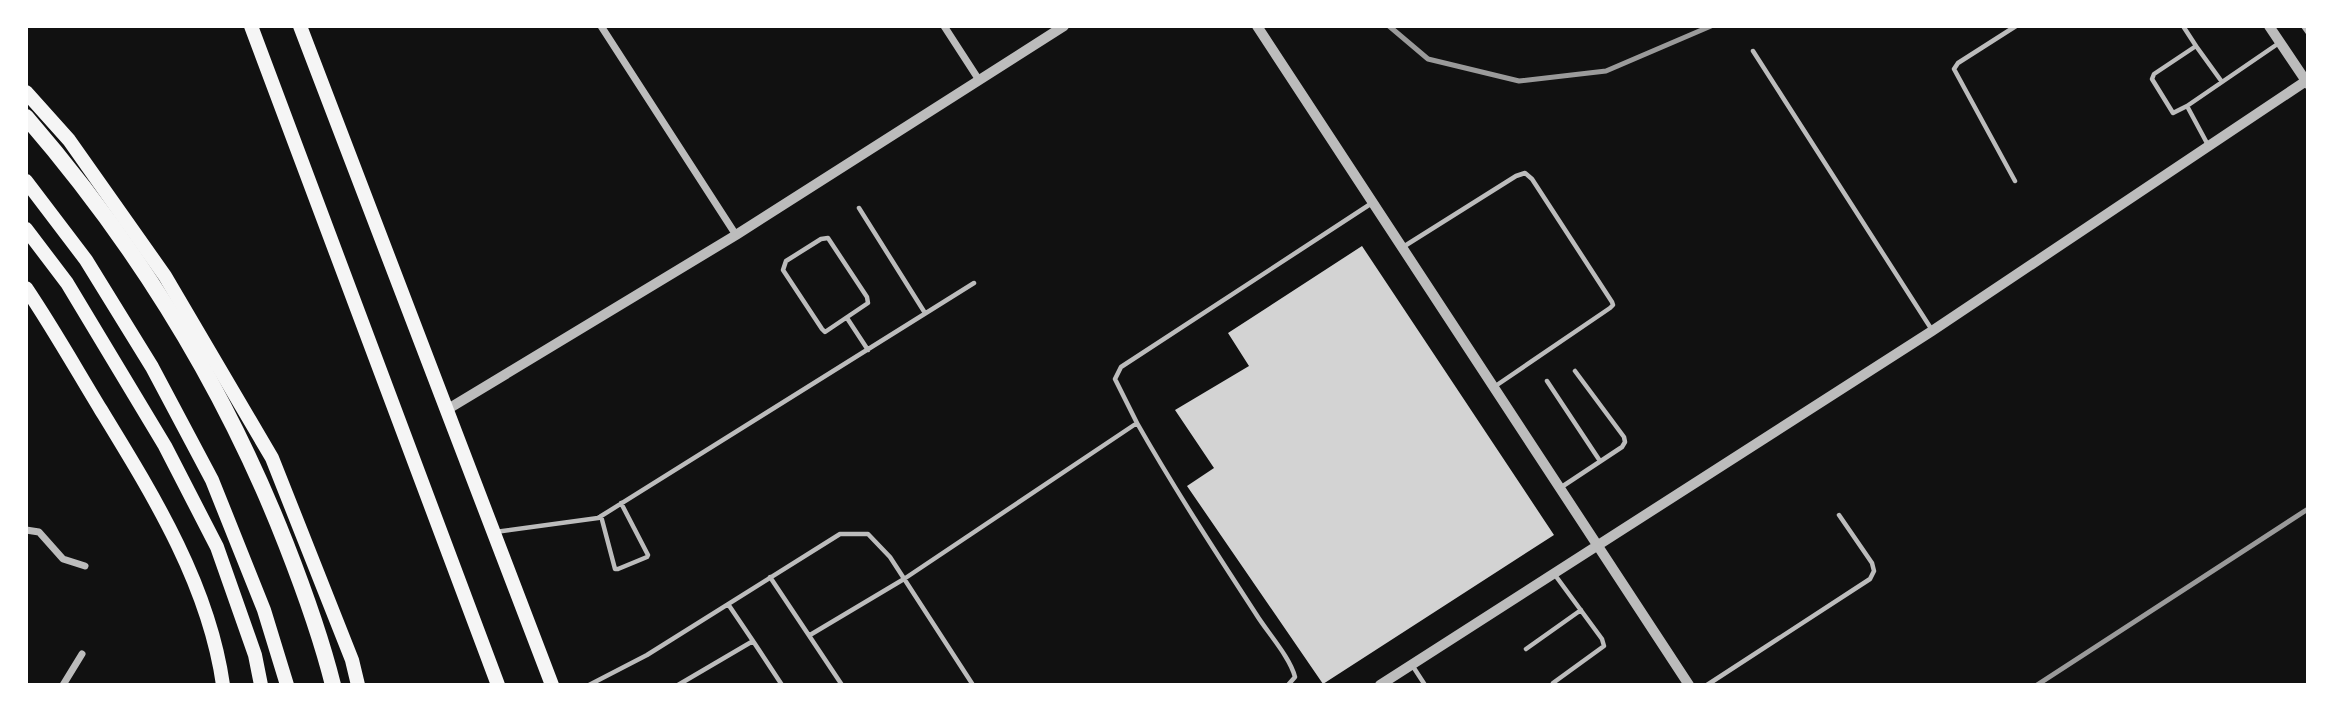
<svg xmlns="http://www.w3.org/2000/svg" width="2334" height="711" font-family="'Open Sans',sans-serif">
  <style>
    .building { fill: #d3d3d3 }
    .lines { fill: none; stroke-linecap: round; stroke-linejoin: round }
    .service { stroke: #bcbcbc; stroke-width: 4.5 }
    .minor { stroke: #bcbcbc; stroke-width: 7 }
    .tertiary { stroke: #bcbcbc; stroke-width: 10 }
    .primary { stroke: #f5f5f5; stroke-width: 14 }
    .trunk { stroke: #f5f5f5; stroke-width: 14 }
    .motorway { stroke: #f5f5f5; stroke-width: 16 }
    .rail { stroke: #9a9a9a; stroke-width: 5 }
  </style>
  <rect width="100%" height="100%" fill="#111"/>
  <path class="building" d="M 1362,246 L 1554,535 L 1323,684 L 1187,486 L 1214,468 L 1175,410 L 1249,366 L 1228,333 Z"/>
  <g class="lines">
    <path class="service" d="M 2183,26 L 2196,46 L 2154,74 L 2152,79 L 2173,113 L 2187,106 L 2279,43
      M 2303,26 L 2308,33
      M 2196,46 L 2222,82
      M 1753,51 L 1932,330
      M 2187,106 L 2208,145
      M 2015,181 L 1954,69 L 1958,63 L 2016,26
      M 859,208 L 925,313
      M 828,238 L 867,297 L 868,303 L 825,332 L 822,329 L 783,270 L 786,261 L 821,239 Z
      M 1403,247 L 1516,176 L 1525,173 L 1532,179 L 1612,302 L 1613,305 L 1610,308 L 1494,387
      M 847,318 L 868,350
      M 1547,381 L 1600,461
      M 1137,423 L 1115,379 L 1121,367 L 1372,203
      M 1560,488 L 1622,447 L 1625,442 L 1624,437 L 1575,371
      M 601,516 L 615,569 L 618,569 L 647,557 L 648,555 L 621,503
      M 495,532 L 598,518 L 974,283
      M 770,577 L 842,685
      M 810,635 L 904,579 L 1137,423 C 1174,488 1215,551 1256,614 C 1267,632 1290,657 1295,677 L 1288,685
      M 753,641 L 782,685
      M 1526,649 L 1581,610
      M 1412,665 L 1425,685
      M 1553,683 L 1604,646 L 1602,639 L 1555,575
      M 589,685 L 647,655 L 840,534 L 868,534 L 890,557 L 973,685
      M 678,685 L 753,641 L 728,604
      M 1707,685 L 1870,579 L 1874,571 L 1872,563 L 1839,515"/>
    <path class="minor" d="M 601,26 L 736,235
      M 944,26 L 979,80
      M 26,530 L 39,532 L 63,559 L 85,566
      M 63,685 L 82,654"/>
    <path class="tertiary" d="M 1257,26 L 1689,685
      M 2269,26 L 2308,84
      M 448,409 L 736,235 L 1064,26
      M 1380,685 L 1932,331 L 2306,81"/>
    <path class="primary" d="M 251,26 L 498,685
      M 300,26 L 552,685
      M 26,92 L 69,140 L 165,276 L 272,458 L 352,660 L 358,685
      M 26,288 C 53,328 76,369 101,410 C 153,495 209,585 223,685"/>
    <path class="trunk" d="M 26,181 L 86,260 L 152,367 L 212,480 L 264,610 L 287,685
      M 26,229 L 67,283 L 165,446 L 217,547 L 255,655 L 261,685"/>
    <path class="motorway" d="M 26,117 C 136,244 225,388 286,544 C 304,590 321,637 333,685"/>
    <path class="rail" d="M 1389,26 L 1428,59 L 1519,81 L 1606,71 L 1711,26
      M 2037,685 L 2308,509"/>
  </g>
  <rect width="2334" height="711" fill="none" stroke="#ffffff" stroke-width="56"/>
</svg>
